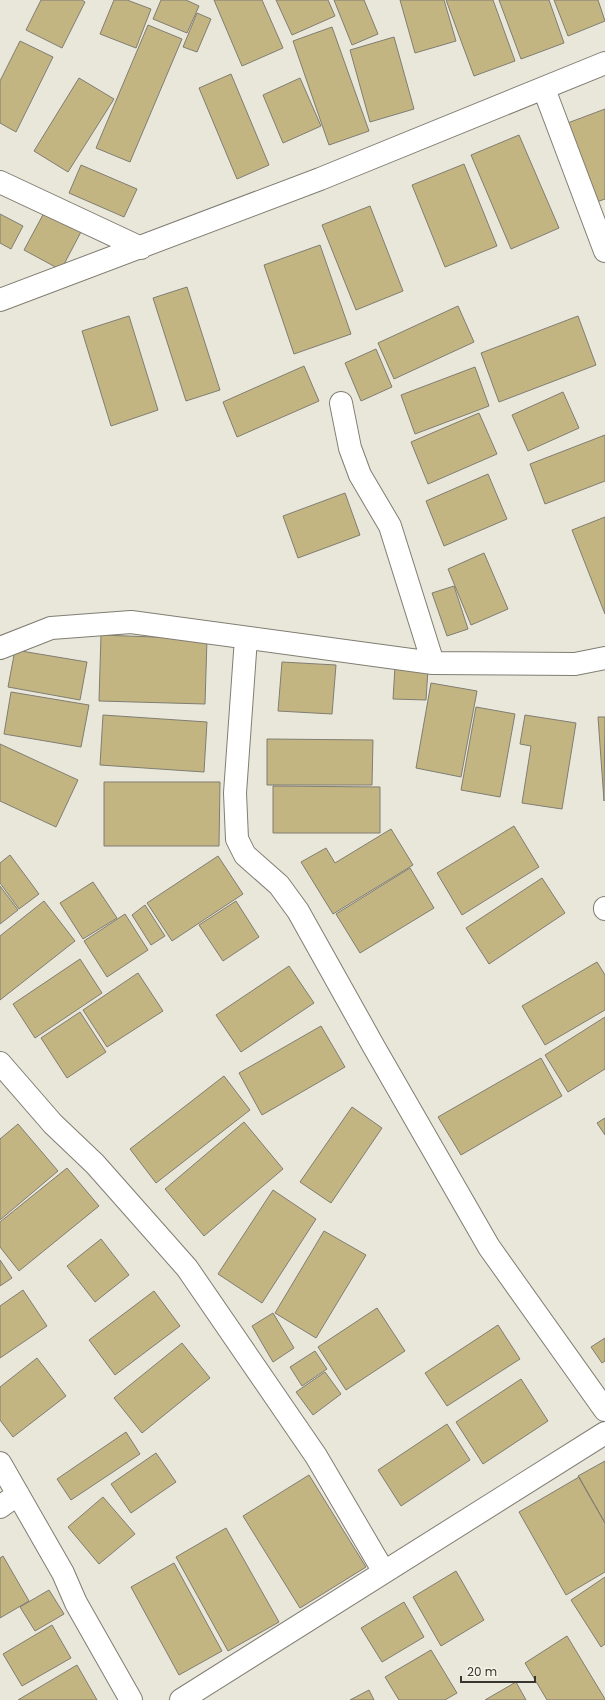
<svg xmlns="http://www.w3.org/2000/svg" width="605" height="1700" font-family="Poppins,sans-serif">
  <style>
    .building { fill: #c3b582; stroke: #807d72 }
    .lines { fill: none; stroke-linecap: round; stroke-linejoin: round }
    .minor-casing { stroke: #807d72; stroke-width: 24 }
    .minor { stroke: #fff; stroke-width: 22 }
  </style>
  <rect width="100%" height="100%" fill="#e9e6da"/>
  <path class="building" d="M 41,0 L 82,0 L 85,2 L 62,48 L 26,30 Z
    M 114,0 L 127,0 L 151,9 L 136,48 L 100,34 Z
    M 161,0 L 186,0 L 199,6 L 187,33 L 153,19 Z
    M 214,0 L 262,0 L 283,48 L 242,66 Z
    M 276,0 L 328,0 L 335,16 L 292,35 Z
    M 334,0 L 364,0 L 378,34 L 352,45 Z
    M 400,0 L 444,0 L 456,41 L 415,53 Z
    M 446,0 L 493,0 L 515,61 L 474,76 Z
    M 499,0 L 549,0 L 564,43 L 521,59 Z
    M 554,0 L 598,0 L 605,21 L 568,36 Z
    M 197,13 L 211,19 L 197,52 L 183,47 Z
    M 148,25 L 182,39 L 130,162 L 96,148 Z
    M 332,27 L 369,131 L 329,145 L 293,41 Z
    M 394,37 L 414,109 L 370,122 L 350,50 Z
    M 20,41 L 53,57 L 16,132 L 0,123 L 0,81 Z
    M 231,74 L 269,165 L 237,179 L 199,88 Z
    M 79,78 L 114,99 L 68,172 L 34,151 Z
    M 300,78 L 321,126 L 283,143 L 263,95 Z
    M 605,109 L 605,199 L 594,203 L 565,124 Z
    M 519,135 L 559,228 L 511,249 L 471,155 Z
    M 464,164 L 497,246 L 445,267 L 412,185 Z
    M 81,165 L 137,189 L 124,217 L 69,193 Z
    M 370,206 L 403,291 L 356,310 L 322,225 Z
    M 45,211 L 82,230 L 61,270 L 24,250 Z
    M 0,214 L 23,226 L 11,249 L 0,243 Z
    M 320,245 L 351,334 L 294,354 L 264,265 Z
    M 187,287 L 220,390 L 186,401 L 153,298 Z
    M 458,306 L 474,342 L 394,379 L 378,343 Z
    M 129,316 L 158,410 L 111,426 L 82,331 Z
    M 578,316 L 596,365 L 499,402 L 481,353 Z
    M 376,349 L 392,387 L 361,401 L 345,363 Z
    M 304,366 L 319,401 L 237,437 L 223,402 Z
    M 475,367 L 489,406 L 415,434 L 401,395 Z
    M 563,392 L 579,428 L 528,451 L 512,415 Z
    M 479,413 L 497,454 L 428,484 L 411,442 Z
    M 605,435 L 605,481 L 545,504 L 530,464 Z
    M 488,474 L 507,519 L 444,546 L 426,501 Z
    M 345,493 L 360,535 L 298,558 L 283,516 Z
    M 605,517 L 605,614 L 572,530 Z
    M 484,553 L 508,609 L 471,625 L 448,569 Z
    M 454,586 L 468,629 L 447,636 L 432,593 Z
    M 101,635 L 207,639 L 205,704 L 99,701 Z
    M 15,650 L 87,662 L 80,700 L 8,687 Z
    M 282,662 L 336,665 L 332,714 L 278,711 Z
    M 395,667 L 428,669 L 426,700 L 393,699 Z
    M 431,683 L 477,691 L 461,777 L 416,768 Z
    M 11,692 L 89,705 L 81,747 L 4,734 Z
    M 476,707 L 515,714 L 500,797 L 461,790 Z
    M 103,715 L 207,722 L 204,772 L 100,765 Z
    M 525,715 L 576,723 L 562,809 L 522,803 L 531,746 L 520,744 Z
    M 598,717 L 605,717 L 604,801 Z
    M 267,739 L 373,740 L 372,785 L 267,785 Z
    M 0,744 L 78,780 L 56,827 L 0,801 Z
    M 104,782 L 220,782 L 219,846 L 104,846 Z
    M 273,786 L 380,787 L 380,833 L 273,833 Z
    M 514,826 L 539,867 L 462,915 L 437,873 Z
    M 391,829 L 413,865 L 333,914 L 301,862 L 326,848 L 335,863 Z
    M 10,855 L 39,894 L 19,909 L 0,883 L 0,863 Z
    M 218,856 L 243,894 L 172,941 L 147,903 Z
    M 410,868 L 434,908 L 360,953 L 336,914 Z
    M 542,878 L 565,913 L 489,964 L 466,928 Z
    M 93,882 L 117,918 L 83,939 L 60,903 Z
    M 0,886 L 18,910 L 0,924 Z
    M 44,901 L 75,941 L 0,1000 L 0,936 Z
    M 236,901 L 259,937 L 223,961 L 199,925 Z
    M 145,905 L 165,936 L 151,945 L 132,915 Z
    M 125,914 L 148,950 L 107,977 L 84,941 Z
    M 80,959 L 102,993 L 35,1038 L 13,1004 Z
    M 597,962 L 605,975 L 605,1010 L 545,1045 L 522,1006 Z
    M 289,966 L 314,1003 L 241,1052 L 216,1015 Z
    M 138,973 L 163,1011 L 107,1047 L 83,1010 Z
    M 80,1012 L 106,1052 L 67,1078 L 41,1038 Z
    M 605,1017 L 605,1069 L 568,1092 L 545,1055 Z
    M 321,1026 L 345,1067 L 262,1115 L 239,1073 Z
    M 541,1058 L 562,1096 L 461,1155 L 438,1117 Z
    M 224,1076 L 250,1110 L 156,1183 L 130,1149 Z
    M 352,1107 L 382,1128 L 331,1203 L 300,1182 Z
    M 605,1118 L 605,1135 L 597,1123 Z
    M 244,1122 L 283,1169 L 204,1236 L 165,1189 Z
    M 18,1124 L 58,1171 L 0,1220 L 0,1139 Z
    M 67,1168 L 99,1206 L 19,1271 L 0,1247 L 0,1222 Z
    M 273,1190 L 316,1219 L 262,1303 L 218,1274 Z
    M 324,1231 L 366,1255 L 316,1338 L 275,1313 Z
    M 101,1239 L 129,1275 L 95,1302 L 67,1266 Z
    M 0,1260 L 12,1278 L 0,1286 Z
    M 23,1290 L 47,1326 L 0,1358 L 0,1306 Z
    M 154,1291 L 180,1326 L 115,1375 L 89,1340 Z
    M 377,1308 L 405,1351 L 346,1390 L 318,1347 Z
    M 273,1313 L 294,1348 L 273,1362 L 252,1326 Z
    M 498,1325 L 520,1359 L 447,1406 L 425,1373 Z
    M 605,1338 L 605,1361 L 602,1363 L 591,1347 Z
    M 182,1343 L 210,1378 L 142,1433 L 114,1398 Z
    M 315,1351 L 327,1369 L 302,1386 L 290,1367 Z
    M 37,1358 L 66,1396 L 13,1437 L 0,1420 L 0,1387 Z
    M 325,1372 L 341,1394 L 313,1415 L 296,1392 Z
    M 521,1379 L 548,1421 L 483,1464 L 456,1422 Z
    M 447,1424 L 470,1460 L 401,1506 L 378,1470 Z
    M 126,1432 L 140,1454 L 71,1500 L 57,1479 Z
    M 156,1453 L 176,1482 L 131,1513 L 111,1484 Z
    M 605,1461 L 605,1523 L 578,1476 Z
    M 309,1475 L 366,1567 L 300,1608 L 243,1516 Z
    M 579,1477 L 605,1523 L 605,1572 L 566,1595 L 519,1512 Z
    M 103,1497 L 135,1534 L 99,1564 L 68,1527 Z
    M 226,1528 L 279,1622 L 228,1651 L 176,1557 Z
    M 3,1556 L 29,1601 L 0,1618 L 0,1558 Z
    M 174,1563 L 222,1651 L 179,1675 L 131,1587 Z
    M 456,1571 L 484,1620 L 441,1646 L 413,1597 Z
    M 605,1577 L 605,1644 L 601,1647 L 571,1600 Z
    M 49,1590 L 64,1614 L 35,1631 L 20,1607 Z
    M 404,1602 L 424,1637 L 382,1662 L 361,1628 Z
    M 52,1625 L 71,1658 L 22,1686 L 3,1654 Z
    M 567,1636 L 605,1699 L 605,1700 L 547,1700 L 525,1663 Z
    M 431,1650 L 457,1693 L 445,1700 L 399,1700 L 385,1677 Z
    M 77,1665 L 97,1700 L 18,1700 Z
    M 516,1682 L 526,1700 L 485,1700 Z
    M 369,1690 L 374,1700 L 350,1700 Z"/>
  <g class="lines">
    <defs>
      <path id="minor" d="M 544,89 L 605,251
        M 0,182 L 141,248
        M 0,300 L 320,179 L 605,63
        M 341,403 L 350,448 L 360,475 L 390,526 L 433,663
        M 246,638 L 235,793 L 237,839 L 245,855 L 279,885 L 298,911 L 374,1047 L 489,1247 L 605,1410
        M 0,648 L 51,628 L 131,622 L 433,663 L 575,664 L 605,658
        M 605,908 L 605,909
        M 0,1063 L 53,1124 L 95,1164 L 187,1268 L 316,1456 L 384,1572
        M 0,1463 L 63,1573 L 76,1603 L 131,1700
        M 0,1507 L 18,1494
        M 181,1700 L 605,1433"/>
    </defs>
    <use href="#minor" class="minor-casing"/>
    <use href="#minor" class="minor"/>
  </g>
  <path d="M461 1676v6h74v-6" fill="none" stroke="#373631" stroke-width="2"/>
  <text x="467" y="1676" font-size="12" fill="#373631" stroke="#f7f3e7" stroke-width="3" paint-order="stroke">20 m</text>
</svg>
